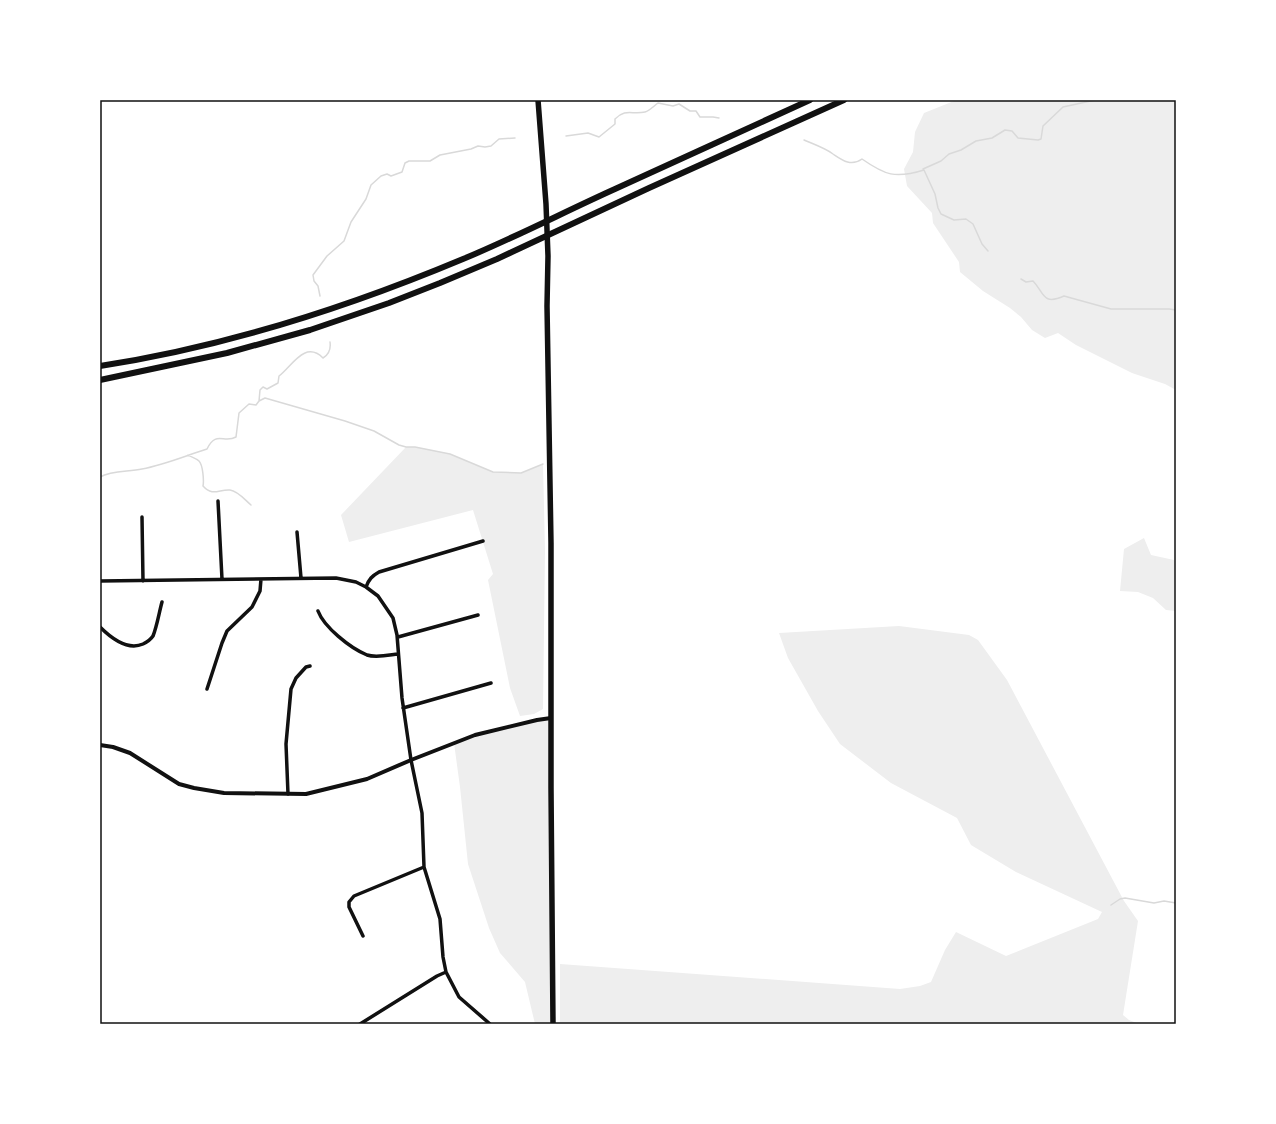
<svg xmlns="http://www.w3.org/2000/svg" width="1276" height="1124" font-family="'Fira Sans',sans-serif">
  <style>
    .green { fill: #eee }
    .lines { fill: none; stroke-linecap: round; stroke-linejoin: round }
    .stream { stroke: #d9d9d9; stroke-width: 1.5 }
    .minor { stroke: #111; stroke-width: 3.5 }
    .tertiary { stroke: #111; stroke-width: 4 }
    .trunk { stroke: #111; stroke-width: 5.5 }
    .motorway { stroke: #111; stroke-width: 6 }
    .neatline { fill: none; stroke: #111; stroke-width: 1.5 }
  </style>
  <rect width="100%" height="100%" fill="#fff"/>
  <path class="green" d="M 954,100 L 1176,100 L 1176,390 L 1165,384 L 1132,373 L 1076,345 L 1058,333 L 1045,338 L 1032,330 L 1021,317 L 1010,308 L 983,291 L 960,272 L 959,262 L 933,223 L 932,213 L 907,186 L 904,169 L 913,152 L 915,132 L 924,113 L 954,101 Z
    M 406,447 L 415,447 L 450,454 L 493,472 L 521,473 L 543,464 L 545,550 L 543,709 L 534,714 L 520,716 L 510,688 L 488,580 L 493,574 L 473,510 L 349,542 L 341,515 Z
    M 1144,538 L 1151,555 L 1174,560 L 1176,562 L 1176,611 L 1166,610 L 1153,598 L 1138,592 L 1120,591 L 1124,549 Z
    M 899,626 L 969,635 L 978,640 L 1007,680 L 1124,901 L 1138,921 L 1123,1015 L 1129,1020 L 1139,1024 L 560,1024 L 560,964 L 900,989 L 920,986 L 931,982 L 945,950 L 956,932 L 1006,956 L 1098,919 L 1102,912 L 1016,872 L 971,845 L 957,818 L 891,783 L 840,744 L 818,711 L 788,658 L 779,633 Z
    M 551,718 L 553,1024 L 535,1024 L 525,982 L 500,953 L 489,928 L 468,864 L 460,787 L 454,743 L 475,735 Z"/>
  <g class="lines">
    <path class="stream" d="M 566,136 L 588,133 L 599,137 L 615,124 L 615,119 C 626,108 632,115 645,112 C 649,111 654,106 658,103 L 673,106 L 679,104 L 690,111 L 696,111 L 700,117 L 713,117 L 719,118
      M 804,140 C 813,144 825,148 833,154 C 842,160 851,167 862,159 C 885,175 895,179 924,170 L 935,194 L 938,208 L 941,214 L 954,220 L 966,219 L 973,224 L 982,244 L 988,251
      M 923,169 L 941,161 L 949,154 L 961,150 L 976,141 L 992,138 L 1005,130 L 1012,131 L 1018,138 L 1038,140 L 1041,139 L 1043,126 L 1063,107 L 1095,100
      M 1021,279 L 1026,282 L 1033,281 C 1044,292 1042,306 1064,296 L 1111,309 L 1169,309 L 1176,310
      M 320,296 L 318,286 L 314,281 L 313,275 L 327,256 L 344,241 L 351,222 L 366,199 L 371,185 L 381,176 L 387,174 L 391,176 L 402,172 L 405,163 L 409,161 L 430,161 L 440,155 L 471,149 L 478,146 L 485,147 L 491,146 L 499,139 L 515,138
      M 259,401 L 265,398 L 345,421 L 374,431 L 399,445 L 406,447 L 415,447 L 450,454 L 493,472 L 521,473 L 543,464
      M 188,455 C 191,457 196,458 199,461 C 203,465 204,481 203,486 C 213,497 219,489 230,490 C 238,491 245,500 251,505
      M 100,477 C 112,470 128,472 142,469 C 164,465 185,456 207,449 C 216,430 224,444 236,437 L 239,413 L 249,404 L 256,405 L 259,401 L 260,390 L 263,387 L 267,389 L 278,383 L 279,376 C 292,366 305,340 323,358 C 328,355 331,349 330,342
      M 1111,905 L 1120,899 L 1125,898 L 1154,903 L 1164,901 L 1176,903"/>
    <path class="minor" d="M 218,501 L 222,579
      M 142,517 L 143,581
      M 297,532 L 301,578
      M 100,581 L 336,578 L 356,582 L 366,587 L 378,596 L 393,618 L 397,635 L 402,698 L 411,760 L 422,813 L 424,867 L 440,919 L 443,957 L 446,972 L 459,997 L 490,1024
      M 366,587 C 369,579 372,576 379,572 L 483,541
      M 318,611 C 324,627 350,648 367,655 C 376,658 389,655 398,654
      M 100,627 C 111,638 127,651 143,644 C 147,642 151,639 153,636 C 157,626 159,613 162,602
      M 398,637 L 478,615
      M 207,689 L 222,643 L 227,631 L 252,607 L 260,591 L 261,579
      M 403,708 L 491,683
      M 288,794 L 286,744 L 291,689 L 296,678 L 306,667 L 310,666
      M 363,936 L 349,907 L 349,902 L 354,896 L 424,867
      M 360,1024 L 437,976 L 446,972"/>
    <path class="tertiary" d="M 100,745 L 113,747 L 130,753 L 179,784 L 194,788 L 224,793 L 306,794 L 367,779 L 411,760 L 475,735 L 537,720 L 551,718"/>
    <path class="trunk" d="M 538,100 L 546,204 L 548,256 L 547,306 L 551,543 L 551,788 L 553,1024"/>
    <path class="motorway" d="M 100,366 C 225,347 346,308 463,259 C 514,238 564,212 615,189 C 680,159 745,130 810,100
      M 100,380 L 227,353 L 310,330 L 389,303 L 440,283 L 497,259 L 649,188 L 844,100"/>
  </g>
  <rect width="1276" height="1124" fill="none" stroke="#ffffff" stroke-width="202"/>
  <rect x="101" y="101" width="1074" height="922" class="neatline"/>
</svg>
